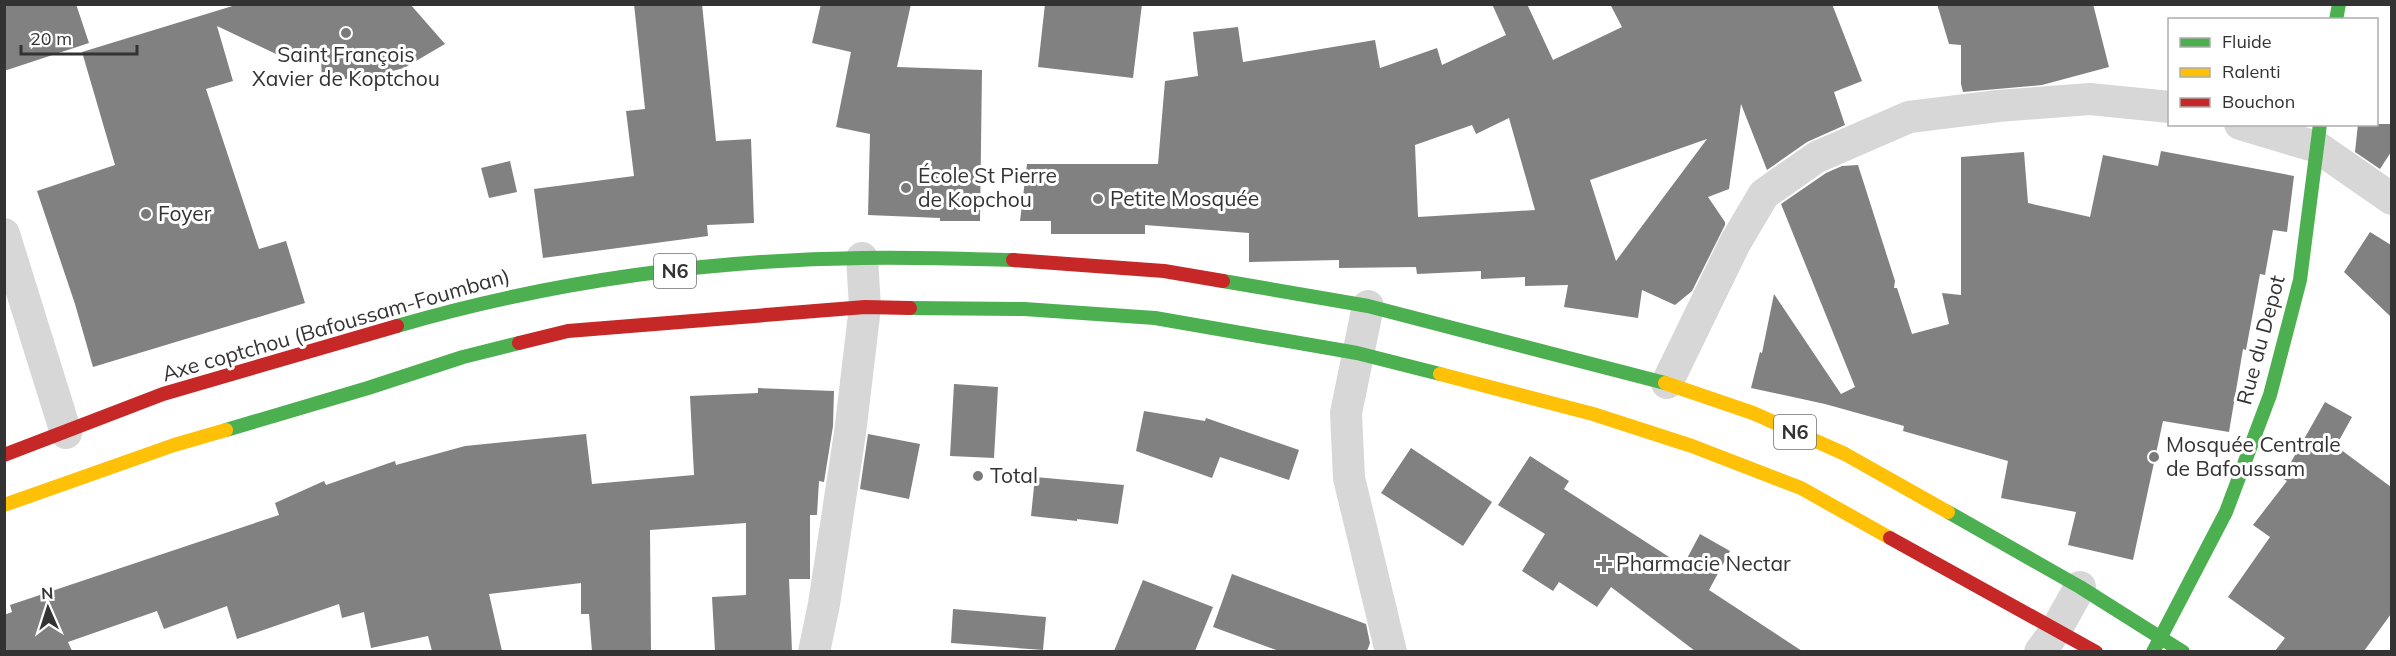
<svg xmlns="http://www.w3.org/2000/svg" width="2396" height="656" font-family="Mulish,sans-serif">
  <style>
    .building { fill: #818181; fill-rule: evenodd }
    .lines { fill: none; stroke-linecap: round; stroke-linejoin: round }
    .street { stroke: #d7d7d7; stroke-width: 32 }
    .fast { stroke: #4caf50; stroke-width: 14 }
    .slow { stroke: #ffc107; stroke-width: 14 }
    .jam { stroke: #c62828; stroke-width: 14 }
    .poi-dot { fill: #7a7a7a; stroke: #fff; stroke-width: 2 }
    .labels { text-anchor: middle; stroke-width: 6; stroke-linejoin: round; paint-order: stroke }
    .shield { fill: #fff; stroke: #707070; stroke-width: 1.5 }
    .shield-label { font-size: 20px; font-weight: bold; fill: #333 }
    .poi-label { font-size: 21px; fill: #333; stroke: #fff; text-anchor: start }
    .street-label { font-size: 21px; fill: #333; stroke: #fff }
  </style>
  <rect width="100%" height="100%" fill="#fff"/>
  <path class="building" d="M 4,4 L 76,4 L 89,43 L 4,71 Z
    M 239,4 L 410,4 L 445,44 L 404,68 L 365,78 L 322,80 L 321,59 L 295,63 L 217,26 L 233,81 L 206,89 L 259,249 L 286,241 L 305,303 L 93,367 L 75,304 L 37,191 L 115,165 L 82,52 Z
    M 634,4 L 702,4 L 716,141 L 751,139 L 754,223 L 707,225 L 708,236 L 543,258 L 534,189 L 634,176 L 626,111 L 645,109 Z
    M 821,4 L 911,4 L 897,67 L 982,70 L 980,221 L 940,221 L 940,218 L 868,215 L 870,134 L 836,127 L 851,52 L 812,43 Z
    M 1045,4 L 1142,4 L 1133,78 L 1038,67 Z
    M 1492,4 L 1527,4 L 1553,60 L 1622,27 L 1610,4 L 1832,4 L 1862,81 L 1834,92 L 1845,125 L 1807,142 L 1767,170 L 1741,104 L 1729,189 L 1708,197 L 1725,222 L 1725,225 L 1692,291 L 1675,305 L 1642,290 L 1638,318 L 1564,307 L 1568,285 L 1525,286 L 1525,277 L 1481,279 L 1481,271 L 1417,274 L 1416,267 L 1339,268 L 1339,260 L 1249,262 L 1249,233 L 1145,225 L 1145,234 L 1051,234 L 1051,221 L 1020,221 L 1027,164 L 1158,164 L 1165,81 L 1198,76 L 1193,32 L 1238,27 L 1243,62 L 1375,40 L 1380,68 L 1437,48 L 1442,65 L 1506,35 ZM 1509,118 L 1535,210 L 1418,217 L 1415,145 L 1472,125 L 1476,134 ZM 1707,139 L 1645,222 L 1616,261 L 1590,180 Z
    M 1937,4 L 2093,4 L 2109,67 L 2042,85 L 1963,92 L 1961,84 L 1961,45 L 1949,44 Z
    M 2358,124 L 2391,124 L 2391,152 L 2380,169 L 2355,152 Z
    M 2161,151 L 2294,176 L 2287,232 L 2273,230 L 2265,275 L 2260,274 L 2246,350 L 2243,349 L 2229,432 L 2163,421 L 2133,560 L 2068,545 L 2076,512 L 2001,498 L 2008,461 L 1903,431 L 1904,426 L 1825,404 L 1751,388 L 1760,352 L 1762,353 L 1774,294 L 1841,394 L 1855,387 L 1781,204 L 1826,173 L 1842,166 L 1858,165 L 1895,281 L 1894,288 L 1897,288 L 1912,334 L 1949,324 L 1942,293 L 1961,295 L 1961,157 L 2024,152 L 2028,203 L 2090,217 L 2103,155 L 2158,166 Z
    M 510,161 L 517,192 L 489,198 L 481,168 Z
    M 2370,232 L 2391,245 L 2391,317 L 2344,272 Z
    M 954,384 L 998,387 L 994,458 L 950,456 Z
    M 758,388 L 834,391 L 833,426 L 824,482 L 819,481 L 817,515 L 810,515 L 810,579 L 789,579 L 792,651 L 715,651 L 712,597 L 746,595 L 746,523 L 650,530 L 651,651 L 592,651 L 589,614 L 581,614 L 581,583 L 489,594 L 502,651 L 432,651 L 428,636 L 371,648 L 364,612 L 342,618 L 339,604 L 237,639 L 227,606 L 164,629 L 157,611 L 68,642 L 72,651 L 4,651 L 4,615 L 12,612 L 10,605 L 279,515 L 275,503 L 324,481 L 326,485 L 395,461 L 396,465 L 465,446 L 586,434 L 592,484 L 694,475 L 690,396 L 758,393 Z
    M 2325,402 L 2352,417 L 2336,446 L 2391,487 L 2391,614 L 2364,651 L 2275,651 L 2285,638 L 2228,597 L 2270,537 L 2253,525 L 2287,481 L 2282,478 Z
    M 1144,411 L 1205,421 L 1206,418 L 1299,450 L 1289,480 L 1220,457 L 1212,478 L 1136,451 Z
    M 868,434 L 920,444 L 909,499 L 860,489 Z
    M 1411,448 L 1492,502 L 1463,546 L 1381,493 Z
    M 1530,456 L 1569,481 L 1564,489 L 1683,566 L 1700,534 L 1730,551 L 1709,590 L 1802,651 L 1695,651 L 1611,587 L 1597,607 L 1559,582 L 1553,591 L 1522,571 L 1545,534 L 1498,505 Z
    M 1035,477 L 1124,485 L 1118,524 L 1077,519 L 1077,521 L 1031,516 Z
    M 1232,574 L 1366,624 L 1370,643 L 1367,651 L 1279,651 L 1213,627 Z
    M 1143,580 L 1213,607 L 1195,651 L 1114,651 Z
    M 953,609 L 1046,617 L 1043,650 L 951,643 Z"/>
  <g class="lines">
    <path class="street" d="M 2240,124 L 2317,147 L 2392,199
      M 4,234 L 66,433
      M 1368,306 L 1346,413 L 1349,478 L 1391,652
      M 1667,383 L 1735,243 L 1764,194 L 1817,157 L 1909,117 L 1998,106 L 2090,99 L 2170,107
      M 814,652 L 824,604 L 850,433 L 865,307 L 862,258
      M 2040,652 L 2056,630 L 2080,587"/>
    <path class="fast" d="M 2336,20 L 2339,4
      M 1223,281 L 1368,306 L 1665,383
      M 910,308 L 1024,309 L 1155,318 L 1357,353 L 1440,374
      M 397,326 C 548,282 706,260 863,258 C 913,257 963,259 1013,260
      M 226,430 L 368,388 L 463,357 L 519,343
      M 1948,512 L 2080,587 L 2183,652
      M 2153,652 L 2226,512 L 2270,395 L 2300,280 L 2320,124"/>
    <path class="slow" d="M 1440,374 L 1593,414 L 1692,446 L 1801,488 L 1890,538
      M 1665,383 L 1753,413 L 1845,454 L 1948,512
      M 4,505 L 174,445 L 226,430"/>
    <path class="jam" d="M 1013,260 L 1164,271 L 1223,281
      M 519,343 L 568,331 L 865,307 L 910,308
      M 4,455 L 163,394 L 397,326
      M 1890,538 L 2096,652"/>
  </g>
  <g class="poi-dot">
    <circle cx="346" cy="33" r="6"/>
    <circle cx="906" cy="188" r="6"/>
    <circle cx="1098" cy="199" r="6"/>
    <circle cx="146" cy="214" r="6"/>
    <circle cx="2154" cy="457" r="6"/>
    <circle cx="978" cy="476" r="6"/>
    <path d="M1601 555h6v6h6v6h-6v6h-6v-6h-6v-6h6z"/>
  </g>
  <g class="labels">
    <g class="shield">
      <rect x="654" y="254" width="42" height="34" rx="4.5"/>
      <rect x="1774" y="415" width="42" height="34" rx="4.5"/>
    </g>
    <g class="shield-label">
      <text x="675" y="278">N6</text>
      <text x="1795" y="439">N6</text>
    </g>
    <g class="poi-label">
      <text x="346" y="62" text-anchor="middle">Saint François<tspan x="346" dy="24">Xavier de Koptchou</tspan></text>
      <text x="918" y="183">École St Pierre<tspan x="918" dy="24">de Kopchou</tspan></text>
      <text x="1110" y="206">Petite Mosquée</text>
      <text x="158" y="221">Foyer</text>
      <text x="2166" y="452">Mosquée Centrale<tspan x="2166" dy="24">de Bafoussam</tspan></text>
      <text x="990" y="483">Total</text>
      <text x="1616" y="571">Pharmacie Nectar</text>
    </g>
    <g class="street-label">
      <text transform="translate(336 325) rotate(-16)" y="7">Axe coptchou (Bafoussam-Foumban)</text>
      <text transform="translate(2261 340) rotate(-75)" y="7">Rue du Depot</text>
    </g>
  </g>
  <rect width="2396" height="656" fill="none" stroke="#333333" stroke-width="12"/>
  <rect x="2168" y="18" width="210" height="108" fill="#ffffff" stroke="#adadad" stroke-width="1.5"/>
  <rect x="2180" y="38" width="30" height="9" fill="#4caf50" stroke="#adadad" stroke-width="1.5"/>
  <text x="2222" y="48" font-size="18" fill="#333333">Fluide</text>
  <rect x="2180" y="68" width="30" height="9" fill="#ffc107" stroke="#adadad" stroke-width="1.5"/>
  <text x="2222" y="78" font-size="18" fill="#333333">Ralenti</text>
  <rect x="2180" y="98" width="30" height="9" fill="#c62828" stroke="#adadad" stroke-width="1.5"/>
  <text x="2222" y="108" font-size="18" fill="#333333">Bouchon</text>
  <g transform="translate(48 608) rotate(357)" stroke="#ffffff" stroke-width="4.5" paint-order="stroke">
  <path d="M0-4.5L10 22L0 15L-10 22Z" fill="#333333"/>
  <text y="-9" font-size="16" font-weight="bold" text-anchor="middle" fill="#333333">N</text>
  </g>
  <path d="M21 45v9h116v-9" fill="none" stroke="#333333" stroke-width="3"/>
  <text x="30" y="45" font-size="18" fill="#333333" stroke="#ffffff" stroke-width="4.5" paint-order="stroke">20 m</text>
</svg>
